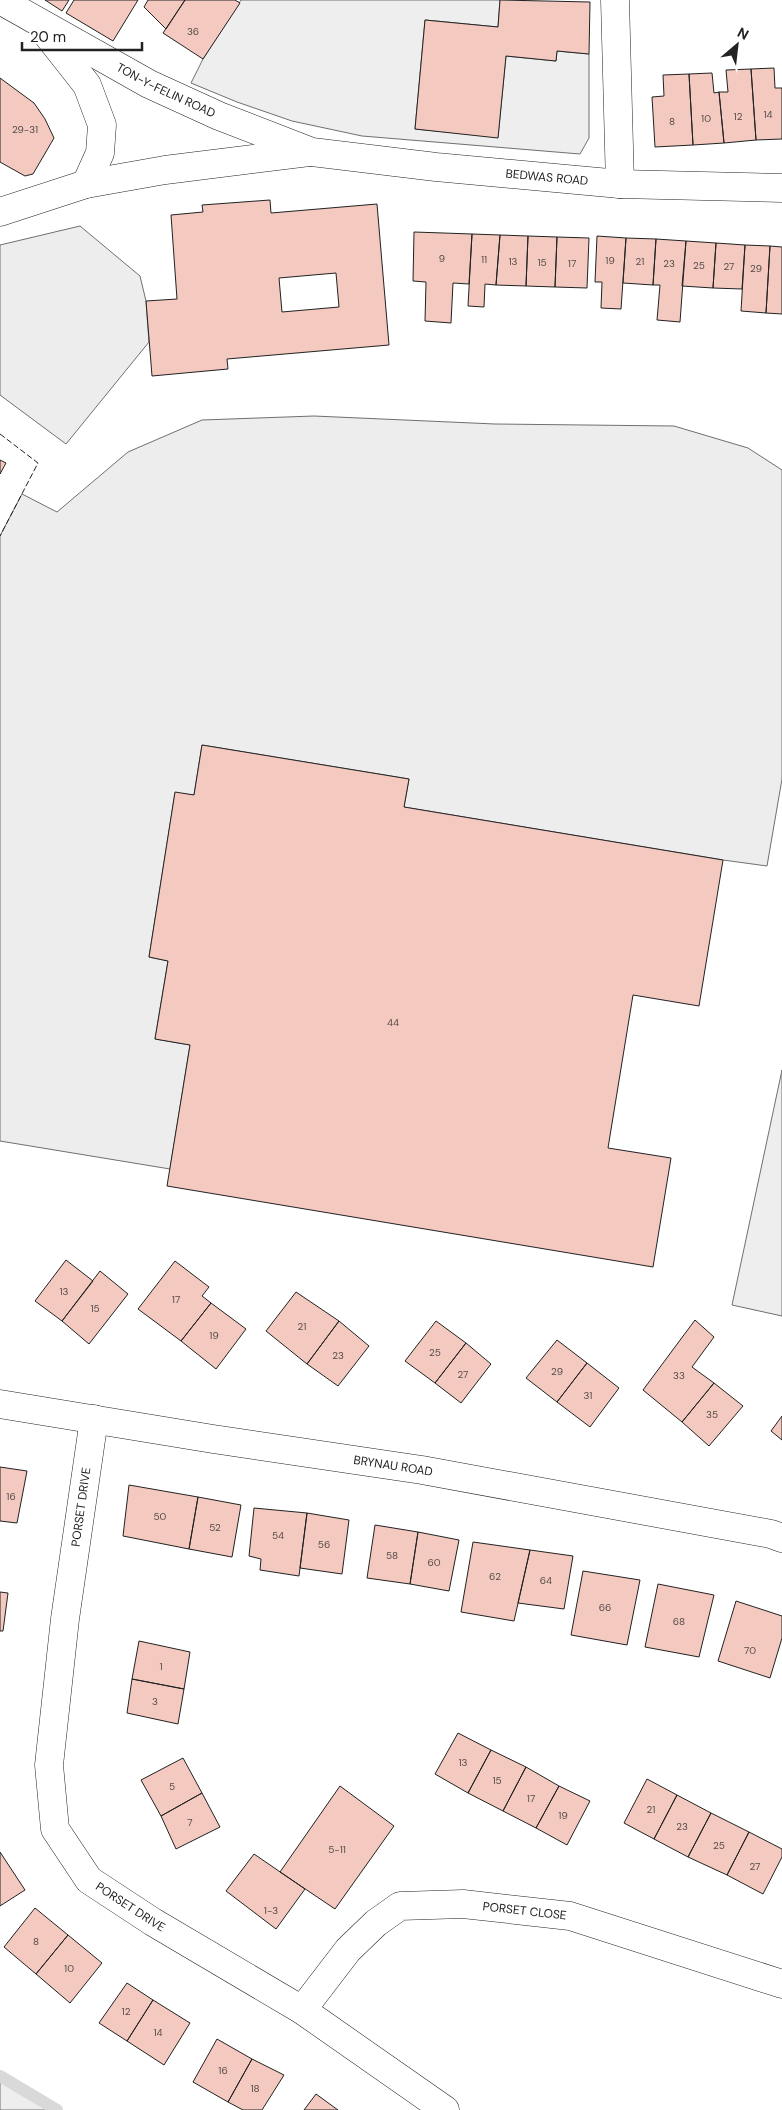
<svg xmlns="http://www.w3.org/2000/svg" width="782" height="2110" font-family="'DM Sans',sans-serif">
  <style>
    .green { fill: #eee; stroke: #6f6f6f }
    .parking { fill: #ededed; stroke: #6f6f6f }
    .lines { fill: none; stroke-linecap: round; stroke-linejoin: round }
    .stream { stroke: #d9d9d9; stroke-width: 12 }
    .building { fill: #f3c9c0; stroke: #222; fill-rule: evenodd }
    .minor-casing { stroke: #222; stroke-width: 29 }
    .major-casing { stroke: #222; stroke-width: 29 }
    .minor { stroke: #fff; stroke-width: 28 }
    .major { stroke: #fff; stroke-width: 28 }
    .fence { stroke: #222; stroke-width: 1; stroke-dasharray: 6 2.5; stroke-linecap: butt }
    .labels { text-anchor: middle; stroke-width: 4; stroke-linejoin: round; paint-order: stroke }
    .number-label { font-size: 10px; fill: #564c4a }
    .street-label { font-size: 12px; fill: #222; stroke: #fff }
  </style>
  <rect width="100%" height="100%" fill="#fff"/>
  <path class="green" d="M 241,0 L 500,0 L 498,27 L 425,20 L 415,129 L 498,137 L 506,56 L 556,61 L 557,51 L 589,54 L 589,138 L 580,154 L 362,136 L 292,121 L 237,102 L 191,83 L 203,59 Z
    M 782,1070 L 782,1316 L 732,1305 Z
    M 0,2076 L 57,2110 L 0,2110 Z"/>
  <path class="parking" d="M 80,226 L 140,276 L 146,301 L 149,342 L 66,444 L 0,395 L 0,245 Z
    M 314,416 L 495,424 L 674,426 L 748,448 L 782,470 L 782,779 L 767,866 L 723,860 L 404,807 L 409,779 L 202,745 L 194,795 L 175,793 L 149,957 L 168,961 L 155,1039 L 190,1045 L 170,1169 L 0,1141 L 0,536 L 22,494 L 57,512 L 128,452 L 202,420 Z"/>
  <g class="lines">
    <path class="stream" d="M 0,2076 L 57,2110"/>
  </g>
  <path class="building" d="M 45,0 L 69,0 L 62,11 Z
    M 74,0 L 138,0 L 113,41 L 66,13 Z
    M 148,0 L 185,0 L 166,29 L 144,7 Z
    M 185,0 L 235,0 L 240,3 L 203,59 L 163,33 Z
    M 500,0 L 590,2 L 589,54 L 557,51 L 556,61 L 506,56 L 498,138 L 415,129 L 425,20 L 498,27 Z
    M 774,68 L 775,88 L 782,88 L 782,139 L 756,140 L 751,69 Z
    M 751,69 L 756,140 L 724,143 L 719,92 L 728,92 L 726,70 Z
    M 712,73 L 714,93 L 719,92 L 724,143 L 693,145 L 689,74 Z
    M 689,74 L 693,145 L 655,147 L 652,97 L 664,96 L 663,75 Z
    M 0,78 L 34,103 L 45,119 L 54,138 L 33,174 L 25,176 L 0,162 Z
    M 270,200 L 271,213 L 377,204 L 389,345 L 227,359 L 228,369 L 152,376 L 146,301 L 177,299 L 171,215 L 203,212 L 202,205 ZM 336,273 L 339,307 L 282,312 L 279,278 Z
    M 414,232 L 472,234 L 469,284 L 453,283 L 451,323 L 425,321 L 426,282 L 413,281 Z
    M 472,234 L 500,235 L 496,285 L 485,284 L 484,307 L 468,306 Z
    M 500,235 L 528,236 L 526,286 L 496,285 Z
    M 528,236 L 557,237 L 555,287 L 526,286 Z
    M 597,236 L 626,238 L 621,309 L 601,308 L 602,282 L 595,282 Z
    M 557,237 L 589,238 L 587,288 L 555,287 Z
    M 626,238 L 656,239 L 653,285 L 623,283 Z
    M 656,239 L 686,241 L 680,322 L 657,320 L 660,285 L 653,285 Z
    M 686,241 L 716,243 L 713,288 L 682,286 Z
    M 716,243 L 745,245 L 742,289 L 713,288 Z
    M 745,245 L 770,246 L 766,313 L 741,311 Z
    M 770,246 L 782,247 L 782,314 L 766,313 Z
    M 0,460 L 6,463 L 0,474 Z
    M 202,745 L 409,779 L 404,807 L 723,860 L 699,1006 L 633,995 L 608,1148 L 671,1158 L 653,1267 L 167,1186 L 190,1045 L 155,1039 L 168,961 L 149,957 L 175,792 L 194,795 Z
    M 66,1260 L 93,1281 L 62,1321 L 35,1301 Z
    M 175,1261 L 209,1287 L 202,1296 L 211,1303 L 181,1341 L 138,1309 Z
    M 100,1271 L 128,1294 L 89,1344 L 62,1321 Z
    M 296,1292 L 339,1321 L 307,1364 L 266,1331 Z
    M 211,1303 L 246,1329 L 216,1369 L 181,1341 Z
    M 695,1320 L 714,1337 L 692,1367 L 714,1383 L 682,1422 L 643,1390 Z
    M 339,1321 L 369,1346 L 338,1386 L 307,1364 Z
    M 436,1321 L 466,1343 L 435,1383 L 405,1361 Z
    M 557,1340 L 587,1363 L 557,1402 L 526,1378 Z
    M 466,1343 L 491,1364 L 461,1403 L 435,1383 Z
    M 587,1363 L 619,1388 L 590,1427 L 557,1402 Z
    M 714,1383 L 743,1406 L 709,1446 L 682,1422 Z
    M 782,1416 L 782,1440 L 771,1431 Z
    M 0,1467 L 27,1471 L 17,1523 L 0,1521 Z
    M 129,1485 L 198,1497 L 189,1549 L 123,1536 Z
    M 198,1497 L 241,1505 L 232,1557 L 189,1549 Z
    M 254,1508 L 307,1513 L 299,1576 L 260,1570 L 261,1559 L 249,1556 Z
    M 307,1513 L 349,1520 L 342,1574 L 300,1568 Z
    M 375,1525 L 418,1532 L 410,1584 L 367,1578 Z
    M 418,1532 L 459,1540 L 449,1591 L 410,1584 Z
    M 473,1542 L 530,1550 L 514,1621 L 461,1612 Z
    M 530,1550 L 573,1556 L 564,1609 L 518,1603 Z
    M 583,1571 L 640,1580 L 627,1645 L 571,1635 Z
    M 658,1584 L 714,1595 L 699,1657 L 645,1647 Z
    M 0,1592 L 8,1593 L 3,1631 L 0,1631 Z
    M 736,1601 L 782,1616 L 782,1638 L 770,1678 L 718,1661 Z
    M 139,1641 L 190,1652 L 184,1689 L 132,1679 Z
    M 132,1679 L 184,1689 L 178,1724 L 127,1713 Z
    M 458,1733 L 491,1750 L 468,1793 L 435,1774 Z
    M 491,1750 L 526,1767 L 503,1811 L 468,1793 Z
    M 183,1758 L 202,1793 L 161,1816 L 141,1780 Z
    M 526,1767 L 559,1786 L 536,1828 L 503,1811 Z
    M 647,1779 L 677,1795 L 654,1839 L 624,1823 Z
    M 340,1786 L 394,1826 L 335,1909 L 280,1872 Z
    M 559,1786 L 590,1801 L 567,1845 L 536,1828 Z
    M 202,1793 L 220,1827 L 176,1849 L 161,1816 Z
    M 677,1795 L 711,1813 L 688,1857 L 654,1839 Z
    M 711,1813 L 749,1832 L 727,1875 L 688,1857 Z
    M 749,1832 L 782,1849 L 782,1857 L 763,1894 L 727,1875 Z
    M 0,1852 L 25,1890 L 0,1906 Z
    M 254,1854 L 305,1889 L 276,1929 L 226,1891 Z
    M 35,1908 L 68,1935 L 36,1974 L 4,1947 Z
    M 68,1935 L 102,1963 L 70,2003 L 36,1974 Z
    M 127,1983 L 153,2000 L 127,2041 L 99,2023 Z
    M 153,2000 L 190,2023 L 164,2065 L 127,2041 Z
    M 217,2039 L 252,2059 L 228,2102 L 193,2082 Z
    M 252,2059 L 284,2075 L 262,2110 L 243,2110 L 228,2102 Z
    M 316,2094 L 338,2110 L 304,2110 Z"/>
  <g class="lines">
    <defs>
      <g id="minor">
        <path d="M 615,0 L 620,184"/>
        <path id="s1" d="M 0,1404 L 213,1439 L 422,1470 L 771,1534 L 782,1538"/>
        <path id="s2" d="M 94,1419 L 65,1619 L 49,1765 L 55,1829 L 89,1880 L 153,1922 L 302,2010 L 445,2110"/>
        <path id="s3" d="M 302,2010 L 348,1950 L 376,1923 L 400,1906 L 463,1904 L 570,1916 L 782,1984"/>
      </g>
      <g id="major">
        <path id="s4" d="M 0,0 L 149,84 L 219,116 L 312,152 L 436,167 L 620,184 L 782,188"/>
        <path d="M 46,33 L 87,85 L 102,125 L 100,153 L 86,184"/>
        <path d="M 0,212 L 86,184 L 165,170 L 309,152"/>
      </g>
    </defs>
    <use href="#minor" class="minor-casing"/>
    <use href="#major" class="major-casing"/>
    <use href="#minor" class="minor"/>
    <use href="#major" class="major"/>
    <path class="fence" d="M 0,434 L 38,463 L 0,536"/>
  </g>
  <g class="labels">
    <g class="number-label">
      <text x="193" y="35">36</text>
      <text x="768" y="118">14</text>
      <text x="738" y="120">12</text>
      <text x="706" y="122">10</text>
      <text x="672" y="125">8</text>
      <text x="25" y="133">29-31</text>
      <text x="442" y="262">9</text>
      <text x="484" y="263">11</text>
      <text x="610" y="264">19</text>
      <text x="513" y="265">13</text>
      <text x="640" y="265">21</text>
      <text x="542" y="266">15</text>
      <text x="572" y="267">17</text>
      <text x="669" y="267">23</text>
      <text x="699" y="269">25</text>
      <text x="729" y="270">27</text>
      <text x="756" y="272">29</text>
      <text x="393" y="1026">44</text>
      <text x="64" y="1295">13</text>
      <text x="176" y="1303">17</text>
      <text x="95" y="1312">15</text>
      <text x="302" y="1330">21</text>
      <text x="214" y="1339">19</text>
      <text x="435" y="1356">25</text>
      <text x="338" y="1359">23</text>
      <text x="557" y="1375">29</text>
      <text x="463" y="1378">27</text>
      <text x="679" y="1379">33</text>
      <text x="588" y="1399">31</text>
      <text x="712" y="1418">35</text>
      <text x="11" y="1500">16</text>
      <text x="160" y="1520">50</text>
      <text x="215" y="1531">52</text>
      <text x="278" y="1539">54</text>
      <text x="324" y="1548">56</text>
      <text x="392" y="1559">58</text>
      <text x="434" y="1566">60</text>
      <text x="495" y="1580">62</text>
      <text x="546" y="1584">64</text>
      <text x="605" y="1611">66</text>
      <text x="679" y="1625">68</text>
      <text x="750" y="1654">70</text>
      <text x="161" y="1670">1</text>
      <text x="155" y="1705">3</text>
      <text x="463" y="1766">13</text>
      <text x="497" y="1784">15</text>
      <text x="172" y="1790">5</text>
      <text x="531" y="1802">17</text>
      <text x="651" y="1813">21</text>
      <text x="563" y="1819">19</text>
      <text x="190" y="1826">7</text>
      <text x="682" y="1830">23</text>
      <text x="719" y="1849">25</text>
      <text x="337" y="1853">5-11</text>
      <text x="755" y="1870">27</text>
      <text x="271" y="1914">1-3</text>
      <text x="36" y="1945">8</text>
      <text x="69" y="1972">10</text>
      <text x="126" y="2015">12</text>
      <text x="158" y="2036">14</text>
      <text x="223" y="2074">16</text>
      <text x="255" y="2092">18</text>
    </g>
    <g class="street-label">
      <text dy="4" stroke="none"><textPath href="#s4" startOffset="189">TON-Y-FELIN ROAD</textPath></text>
      <text dy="4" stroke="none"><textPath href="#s4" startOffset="584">BEDWAS ROAD</textPath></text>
      <text dy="4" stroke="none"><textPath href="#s1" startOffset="398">BRYNAU ROAD</textPath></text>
      <text transform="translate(81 1507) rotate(-82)" y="4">PORSET DRIVE</text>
      <text dy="4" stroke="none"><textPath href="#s2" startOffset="524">PORSET DRIVE</textPath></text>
      <text dy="4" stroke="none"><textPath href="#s3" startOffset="269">PORSET CLOSE</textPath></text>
    </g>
  </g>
  <g transform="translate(737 45) rotate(28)" stroke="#ffffff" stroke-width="4" paint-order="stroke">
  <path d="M0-4L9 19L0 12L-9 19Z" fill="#222222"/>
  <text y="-8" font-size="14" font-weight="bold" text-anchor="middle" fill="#222222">N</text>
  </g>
  <path d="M22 42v8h120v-8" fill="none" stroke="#222222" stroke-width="2.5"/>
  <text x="30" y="42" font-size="15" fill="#222222" stroke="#ffffff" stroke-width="4" paint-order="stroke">20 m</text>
</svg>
